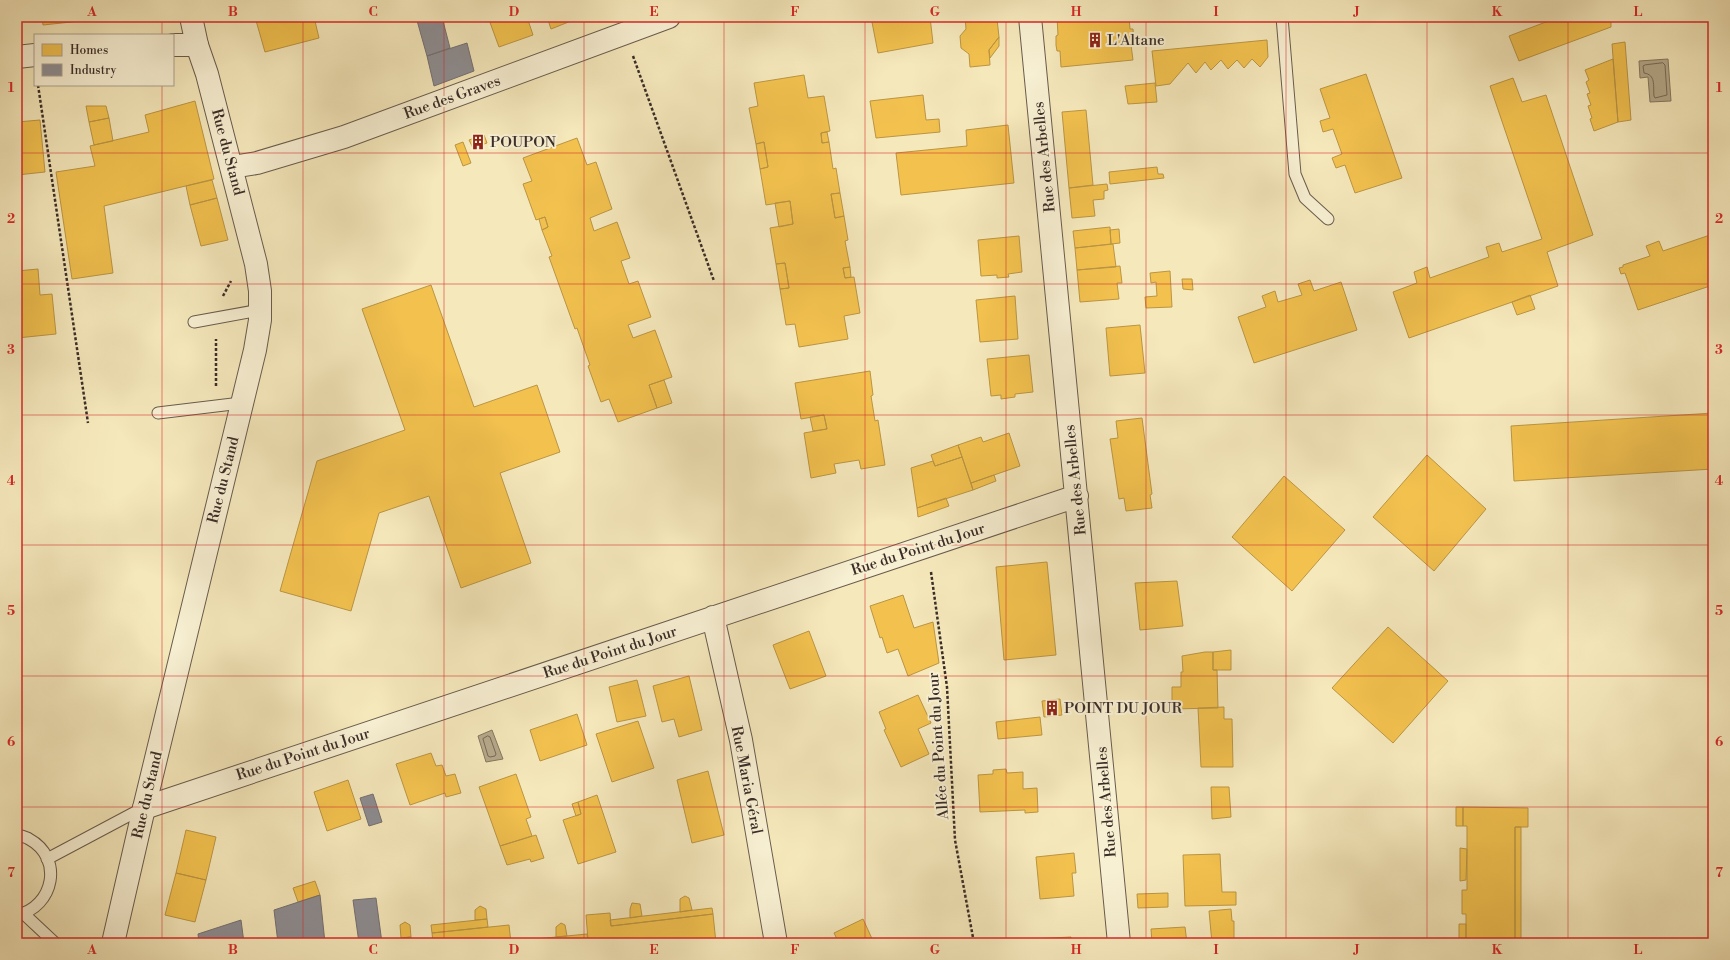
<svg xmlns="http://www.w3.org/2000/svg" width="1730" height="960" font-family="'Libre Bodoni',serif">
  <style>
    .water { fill: #b5a889; stroke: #847762 }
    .homes { fill: #f2c14e; stroke: #bb9543 }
    .industry { fill: #8d8d92; stroke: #747072 }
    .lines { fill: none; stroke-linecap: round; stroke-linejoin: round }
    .shore { stroke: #786a58; stroke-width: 1 }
    .service-casing { stroke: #695c4d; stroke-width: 13 }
    .minor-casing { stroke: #695c4d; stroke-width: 24 }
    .tertiary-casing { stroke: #695c4d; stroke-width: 24 }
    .path { stroke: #3a2d28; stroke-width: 2.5; stroke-dasharray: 3 2; stroke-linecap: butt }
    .service { stroke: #f8f0d3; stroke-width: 11 }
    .minor { stroke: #f8f0d3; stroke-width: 22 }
    .tertiary { stroke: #f8f0d3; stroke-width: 22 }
    .grid { fill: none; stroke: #d62828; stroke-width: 1; stroke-opacity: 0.55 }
    .labels { text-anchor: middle; stroke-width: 4; stroke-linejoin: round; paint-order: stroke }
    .poi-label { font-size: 15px; fill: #3a2d28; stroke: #f8f0d3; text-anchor: start }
    .street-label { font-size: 15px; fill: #3a2d28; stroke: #f8f0d3 }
    .neatline { fill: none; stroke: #d62828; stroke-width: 1.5 }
    .grid-label { font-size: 13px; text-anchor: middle; font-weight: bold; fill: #d62828 }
  </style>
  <rect width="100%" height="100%" fill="#f5e8bb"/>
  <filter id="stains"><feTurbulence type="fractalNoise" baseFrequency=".005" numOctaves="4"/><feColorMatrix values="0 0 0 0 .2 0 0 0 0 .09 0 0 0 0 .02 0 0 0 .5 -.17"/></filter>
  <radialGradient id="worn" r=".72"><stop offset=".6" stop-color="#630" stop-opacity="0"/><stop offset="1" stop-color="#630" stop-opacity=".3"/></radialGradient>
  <path class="water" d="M 1668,59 L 1671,101 L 1650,102 L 1648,77 L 1640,78 L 1639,61 Z
    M 492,730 L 503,759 L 486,762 L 478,736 Z"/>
  <path class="homes" d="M 42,17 L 107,17 L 108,18 L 43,25 Z
    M 255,17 L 314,17 L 319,38 L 265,52 Z
    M 488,17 L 527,17 L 533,35 L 499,47 Z
    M 547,17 L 581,17 L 551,29 Z
    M 871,17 L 930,17 L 933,43 L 878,53 Z
    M 965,17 L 995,17 L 997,19 L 999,37 L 989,50 L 990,65 L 970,67 L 969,54 L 961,48 L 960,36 L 966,29 Z
    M 1057,17 L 1129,17 L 1130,29 L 1133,29 L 1134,45 L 1131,45 L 1133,60 L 1061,67 L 1060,51 L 1057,51 L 1056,45 L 1056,36 L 1058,35 Z
    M 1559,17 L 1611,17 L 1611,27 L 1519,61 L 1509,36 Z
    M 999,37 L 999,46 L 990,58 L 989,50 Z
    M 1267,40 L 1268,57 L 1260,67 L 1252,59 L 1244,68 L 1237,60 L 1228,69 L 1221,60 L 1211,70 L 1205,62 L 1196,73 L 1188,63 L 1170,84 L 1156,86 L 1152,51 Z
    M 1625,42 L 1631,120 L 1618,122 L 1612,44 Z
    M 1613,59 L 1618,122 L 1594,131 L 1590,119 L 1592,118 L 1588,106 L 1591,105 L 1587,94 L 1590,93 L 1586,82 L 1589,80 L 1585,70 Z
    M 1366,74 L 1402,178 L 1355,193 L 1345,165 L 1336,168 L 1332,158 L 1342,154 L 1333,129 L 1323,132 L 1320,121 L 1330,118 L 1320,89 Z
    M 804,75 L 808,98 L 824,96 L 830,131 L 821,133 L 822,143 L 829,142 L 833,169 L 836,168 L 840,193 L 831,194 L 835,218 L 844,216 L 848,240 L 845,241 L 850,267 L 843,268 L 845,278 L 854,277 L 860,313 L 844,316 L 848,339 L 799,347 L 795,324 L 786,325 L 780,289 L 789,288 L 785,263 L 776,264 L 770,228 L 793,224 L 790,201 L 766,205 L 760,169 L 768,167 L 764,142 L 756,144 L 749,108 L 758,106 L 754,83 Z
    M 1513,78 L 1522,102 L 1546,95 L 1593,235 L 1547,252 L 1558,286 L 1409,338 L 1393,292 L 1417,283 L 1414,272 L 1427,267 L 1430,278 L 1489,257 L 1486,247 L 1499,243 L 1502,252 L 1542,239 L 1490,86 Z
    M 1155,83 L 1157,102 L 1128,104 L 1125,86 Z
    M 923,95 L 926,120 L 939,119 L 940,132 L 876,138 L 870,101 Z
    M 195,101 L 214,179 L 104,206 L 113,273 L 72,279 L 56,172 L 95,166 L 90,146 L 149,132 L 145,115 Z
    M 86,106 L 106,106 L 109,118 L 89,122 Z
    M 1086,110 L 1093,185 L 1069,188 L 1062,112 Z
    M 109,118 L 113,141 L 94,145 L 89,122 Z
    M 40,120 L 45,172 L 17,175 L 17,122 Z
    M 1008,125 L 1014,183 L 901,195 L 896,153 L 967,146 L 966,130 Z
    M 827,132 L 829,142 L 822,143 L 821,133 Z
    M 484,135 L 487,143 L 473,148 L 469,140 Z
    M 577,138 L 587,165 L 596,162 L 612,209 L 590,218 L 594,231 L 617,222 L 630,258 L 621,261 L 629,284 L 638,281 L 651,317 L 628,325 L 633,338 L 655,330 L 672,377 L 649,385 L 657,408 L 618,422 L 609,399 L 601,402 L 588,366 L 590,365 L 577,328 L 575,329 L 549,257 L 552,256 L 542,230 L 548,227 L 545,217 L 536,220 L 523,184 L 532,181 L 523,158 Z
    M 463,142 L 471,163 L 463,166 L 455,145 Z
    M 764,142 L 768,167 L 760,169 L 756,144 Z
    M 1157,167 L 1158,174 L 1163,174 L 1164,178 L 1110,184 L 1109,172 Z
    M 212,180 L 217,198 L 190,205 L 186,186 Z
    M 1107,184 L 1108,190 L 1104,191 L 1104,199 L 1093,200 L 1095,216 L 1072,218 L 1069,188 Z
    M 840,193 L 844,216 L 835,218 L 831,194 Z
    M 217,198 L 228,240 L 201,246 L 190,205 Z
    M 790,201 L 793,224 L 779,227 L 775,203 Z
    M 545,217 L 548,227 L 542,230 L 539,219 Z
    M 1110,227 L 1111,244 L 1075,248 L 1073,231 Z
    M 1119,229 L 1120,243 L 1111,244 L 1110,230 Z
    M 1713,234 L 1713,285 L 1638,310 L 1625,273 L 1621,274 L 1619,268 L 1623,267 L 1623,265 L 1650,256 L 1646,246 L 1659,241 L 1663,251 Z
    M 1019,236 L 1022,272 L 1008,274 L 1009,277 L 997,278 L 997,275 L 981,276 L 978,240 Z
    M 1113,244 L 1116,267 L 1077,270 L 1075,248 Z
    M 785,263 L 789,288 L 780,289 L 776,264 Z
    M 1120,266 L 1122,283 L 1117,283 L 1119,299 L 1080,302 L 1077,270 Z
    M 850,267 L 851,277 L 845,278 L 843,268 Z
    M 38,269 L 40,295 L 52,294 L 56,334 L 17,338 L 17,271 Z
    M 1170,271 L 1172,307 L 1146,308 L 1145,297 L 1157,296 L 1156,282 L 1151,283 L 1150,273 Z
    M 1182,279 L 1192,279 L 1193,290 L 1183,289 Z
    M 1310,280 L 1314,291 L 1341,282 L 1357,330 L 1254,363 L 1238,317 L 1266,307 L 1262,296 L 1275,291 L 1278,302 L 1302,295 L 1298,284 Z
    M 431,285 L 474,407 L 537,385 L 560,452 L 500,473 L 531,563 L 461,588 L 429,496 L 379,513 L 351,611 L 280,591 L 317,461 L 405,430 L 362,309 Z
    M 1530,295 L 1535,309 L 1517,315 L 1512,302 Z
    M 1015,296 L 1018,339 L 980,342 L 976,300 Z
    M 1140,325 L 1145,373 L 1110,376 L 1106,328 Z
    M 1029,355 L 1033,392 L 1015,394 L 1015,397 L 1001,399 L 1001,395 L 991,396 L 987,359 Z
    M 870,371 L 873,395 L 871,396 L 875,421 L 878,420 L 885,465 L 861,469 L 859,460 L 834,464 L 836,473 L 811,478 L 804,433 L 827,429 L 824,415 L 801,419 L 795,383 Z
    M 664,380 L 672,403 L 657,408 L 649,385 Z
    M 1713,413 L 1713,469 L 1514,481 L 1511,426 Z
    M 824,415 L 827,429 L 813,431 L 810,417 Z
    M 1142,418 L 1152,494 L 1150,495 L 1152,508 L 1126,511 L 1124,498 L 1119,499 L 1110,439 L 1118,438 L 1116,421 Z
    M 1009,433 L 1020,466 L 971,483 L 958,445 L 981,437 L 983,442 Z
    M 958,445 L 962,457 L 935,466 L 931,455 Z
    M 1427,455 L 1486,509 L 1434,571 L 1373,517 Z
    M 962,457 L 973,490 L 917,508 L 911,468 L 933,461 L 935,466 Z
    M 994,475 L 996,481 L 973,490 L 971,483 Z
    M 1284,476 L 1345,530 L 1292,591 L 1232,537 Z
    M 946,498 L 949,506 L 918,517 L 917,508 Z
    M 1047,562 L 1056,655 L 1004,660 L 996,567 Z
    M 1177,581 L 1183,626 L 1140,630 L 1135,583 Z
    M 903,595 L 914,628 L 933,622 L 939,663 L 908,676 L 898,649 L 887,653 L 882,637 L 880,638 L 870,606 Z
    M 1388,627 L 1448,681 L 1393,743 L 1332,688 Z
    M 809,631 L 826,676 L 790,689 L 773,645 Z
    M 1231,650 L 1231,670 L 1213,670 L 1213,652 Z
    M 1205,652 L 1213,652 L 1213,670 L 1217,670 L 1218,708 L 1172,709 L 1172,687 L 1181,687 L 1181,672 L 1183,672 L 1182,656 Z
    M 689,676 L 702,730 L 679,737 L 674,719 L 662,722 L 653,686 Z
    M 637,680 L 646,716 L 617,722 L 609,687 Z
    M 918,695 L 931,723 L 918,729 L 929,754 L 901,767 L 884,730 L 886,729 L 879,712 Z
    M 1060,699 L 1062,715 L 1044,717 L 1042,701 Z
    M 1224,707 L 1224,719 L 1232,719 L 1233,767 L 1201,767 L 1198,708 Z
    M 577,714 L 587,745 L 540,761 L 530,730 Z
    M 1040,717 L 1042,735 L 998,739 L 996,722 Z
    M 638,721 L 654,768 L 612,782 L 596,734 Z
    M 431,753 L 436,766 L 442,765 L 446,776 L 455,774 L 461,793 L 446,797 L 445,793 L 410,805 L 396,764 Z
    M 1006,769 L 1007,773 L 1023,772 L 1023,789 L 1037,788 L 1038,812 L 1025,813 L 1025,810 L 980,812 L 978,775 L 993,774 L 993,770 Z
    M 708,771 L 724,835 L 692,843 L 677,780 Z
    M 516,774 L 531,817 L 526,819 L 532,836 L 500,846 L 479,787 Z
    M 348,780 L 361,819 L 327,831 L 314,792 Z
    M 1211,787 L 1229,787 L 1231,817 L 1212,819 Z
    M 597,795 L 616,852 L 578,864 L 563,820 L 581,814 L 578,802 Z
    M 578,802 L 581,814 L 576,816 L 572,804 Z
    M 1456,807 L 1463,807 L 1463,826 L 1456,826 Z
    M 1463,807 L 1528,808 L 1528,827 L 1515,827 L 1515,943 L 1466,943 L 1466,914 L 1462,914 L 1462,890 L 1467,890 L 1467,826 L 1463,826 Z
    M 1515,827 L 1521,827 L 1521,943 L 1515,943 Z
    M 186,830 L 216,837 L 206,880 L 176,873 Z
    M 536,835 L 544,858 L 531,862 L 530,859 L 507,865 L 500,846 Z
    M 1460,848 L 1467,849 L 1466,880 L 1460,881 Z
    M 1074,853 L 1076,873 L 1072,873 L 1074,896 L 1040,899 L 1036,857 Z
    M 1220,854 L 1222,892 L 1236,892 L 1236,905 L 1185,906 L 1183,855 Z
    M 176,873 L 206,880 L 195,922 L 165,915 Z
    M 315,881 L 320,895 L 298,902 L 293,888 Z
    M 1168,893 L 1168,907 L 1138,908 L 1137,894 Z
    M 685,896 L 689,898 L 692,910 L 680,912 L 680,899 Z
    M 632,903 L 640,904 L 642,916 L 630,918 L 630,909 Z
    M 480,906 L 486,909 L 487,919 L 475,920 L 475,910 Z
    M 712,908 L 713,914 L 611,926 L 610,920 Z
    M 1231,909 L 1232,921 L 1234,921 L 1234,943 L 1212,943 L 1209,911 Z
    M 610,913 L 611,926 L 713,914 L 716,943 L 554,943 L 588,940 L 586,915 Z
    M 487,919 L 488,927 L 432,933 L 431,925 Z
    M 863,919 L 874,943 L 839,943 L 834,933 Z
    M 405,922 L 410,925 L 411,937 L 401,938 L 400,925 Z
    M 561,923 L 565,925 L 567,936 L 556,937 L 556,927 Z
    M 1459,924 L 1466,924 L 1466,943 L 1459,943 Z
    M 509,925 L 511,943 L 419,943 L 433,942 L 432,933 Z
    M 1185,927 L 1187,943 L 1152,943 L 1151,929 Z
    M 587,934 L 588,940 L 536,943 L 536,939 Z
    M 411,937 L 412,943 L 401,943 L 401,938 Z
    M 1071,937 L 1072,943 L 1033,943 L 1032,939 Z"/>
  <path class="industry" d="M 416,17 L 442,17 L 450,48 L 427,56 Z
    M 467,43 L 474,71 L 434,86 L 427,56 Z
    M 373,794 L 382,822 L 369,826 L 360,798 Z
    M 320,895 L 325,943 L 278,943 L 274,910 Z
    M 376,898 L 382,943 L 359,943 L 353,900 Z
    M 241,920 L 244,943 L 199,943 L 198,934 Z"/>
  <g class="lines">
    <path class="shore" d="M 1663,63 L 1665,65 L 1667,95 L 1655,98 L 1654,96 C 1653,85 1656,75 1644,73 L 1643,66 L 1645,65 Z
      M 488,736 L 490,737 L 496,754 L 495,756 L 490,757 L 488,756 L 483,739 Z"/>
    <defs>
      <path id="service" d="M 1282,17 L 1295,174 L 1305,198 L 1328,219
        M 194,322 L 260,310
        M 158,413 L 241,403
        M 17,835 C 21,836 26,837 29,839 C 64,858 54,907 17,915
        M 47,859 L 143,808
        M 24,914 L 55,943"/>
      <path id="minor" d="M 1030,17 L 1119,943
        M 173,45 L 197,45
        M 17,57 L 35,55
        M 232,167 L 257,163 L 344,137 L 669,17
        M 713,617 L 741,740 L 776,943
        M 144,808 L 1077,496"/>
      <path id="tertiary" d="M 113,943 L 144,808 L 255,350 L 260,320 L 260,291 L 256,264 L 207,74 L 197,45 L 191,17"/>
    </defs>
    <use href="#service" class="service-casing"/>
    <use href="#minor" class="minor-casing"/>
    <use href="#tertiary" class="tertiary-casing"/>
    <path class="path" d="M 633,56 L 714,281
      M 38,85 L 88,423
      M 223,296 L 231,281
      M 216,386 L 216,339
      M 931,572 L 947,687 L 955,840 L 974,943"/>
    <use href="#service" class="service"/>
    <use href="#minor" class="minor"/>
    <use href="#tertiary" class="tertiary"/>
  </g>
  <path class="grid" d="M 162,17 L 162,35M 303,17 L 303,943M 444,17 L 444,943M 584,17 L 584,943M 724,17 L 724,943M 865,17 L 865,943M 1006,17 L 1006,943M 1146,17 L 1146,943M 1286,17 L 1286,943M 1427,17 L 1427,943M 1568,17 L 1568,943M 162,85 L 162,943M 17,153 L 1713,153M 17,284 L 1713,284M 17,415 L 1713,415M 17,545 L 1713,545M 17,676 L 1713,676M 17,807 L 1713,807"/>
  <defs>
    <symbol id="building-bare" viewBox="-9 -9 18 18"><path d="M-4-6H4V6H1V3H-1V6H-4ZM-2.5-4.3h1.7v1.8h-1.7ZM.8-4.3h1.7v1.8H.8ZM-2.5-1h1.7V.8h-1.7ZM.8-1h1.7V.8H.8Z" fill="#8f2418" stroke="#f8f0d3" stroke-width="2.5" paint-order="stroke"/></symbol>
  </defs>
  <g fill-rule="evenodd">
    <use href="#building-bare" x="1084" y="29" width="22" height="22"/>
    <use href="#building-bare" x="467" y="131" width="22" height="22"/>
    <use href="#building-bare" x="1041" y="697" width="22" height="22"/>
  </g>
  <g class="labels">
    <g class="poi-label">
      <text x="1107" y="45">L'Altane</text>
      <text x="490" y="147">POUPON</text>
      <text x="1064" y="713">POINT DU JOUR</text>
    </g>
    <g class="street-label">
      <text transform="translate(452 97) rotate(-20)" y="5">Rue des Graves</text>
      <text transform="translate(228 152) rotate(75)" y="5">Rue du Stand</text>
      <text transform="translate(1044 157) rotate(-96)" y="5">Rue des Arbelles</text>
      <text transform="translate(223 480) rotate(-76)" y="5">Rue du Stand</text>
      <text transform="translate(1075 480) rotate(-96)" y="5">Rue des Arbelles</text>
      <text transform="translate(918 549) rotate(-18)" y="5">Rue du Point du Jour</text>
      <text transform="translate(610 652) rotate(-18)" y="5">Rue du Point du Jour</text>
      <text transform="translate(938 746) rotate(-94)" y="5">Allée du Point du Jour</text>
      <text transform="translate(303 754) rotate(-18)" y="5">Rue du Point du Jour</text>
      <text transform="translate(747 780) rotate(79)" y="5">Rue Maria Géral</text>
      <text transform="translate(147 795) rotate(-77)" y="5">Rue du Stand</text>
      <text transform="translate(1106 802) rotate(-95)" y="5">Rue des Arbelles</text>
    </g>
  </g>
  <rect width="1730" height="960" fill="none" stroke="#f5e8bb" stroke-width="44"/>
  <rect x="34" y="34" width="140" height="52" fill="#f8f0d3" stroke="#aca28f"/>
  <rect x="42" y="44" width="20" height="12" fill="#f2c14e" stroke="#aca28f"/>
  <text x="70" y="54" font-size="12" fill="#3a2d28">Homes</text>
  <rect x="42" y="64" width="20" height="12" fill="#8d8d92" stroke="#aca28f"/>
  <text x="70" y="74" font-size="12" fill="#3a2d28">Industry</text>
  <rect x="22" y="22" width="1686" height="916" class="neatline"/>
  <g class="grid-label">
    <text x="92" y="16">A</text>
    <text x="233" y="16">B</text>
    <text x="373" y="16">C</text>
    <text x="514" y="16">D</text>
    <text x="654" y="16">E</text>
    <text x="795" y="16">F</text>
    <text x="935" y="16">G</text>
    <text x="1076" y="16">H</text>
    <text x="1216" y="16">I</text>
    <text x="1357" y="16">J</text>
    <text x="1497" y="16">K</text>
    <text x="1638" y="16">L</text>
    <text x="11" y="92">1</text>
    <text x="1719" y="92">1</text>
    <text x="11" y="223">2</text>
    <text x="1719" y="223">2</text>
    <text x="11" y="354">3</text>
    <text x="1719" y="354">3</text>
    <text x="11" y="485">4</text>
    <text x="1719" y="485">4</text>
    <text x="11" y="615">5</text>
    <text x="1719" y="615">5</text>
    <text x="11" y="746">6</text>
    <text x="1719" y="746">6</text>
    <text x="11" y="877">7</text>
    <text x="1719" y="877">7</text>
    <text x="92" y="954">A</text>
    <text x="233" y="954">B</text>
    <text x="373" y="954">C</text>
    <text x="514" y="954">D</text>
    <text x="654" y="954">E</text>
    <text x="795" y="954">F</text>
    <text x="935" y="954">G</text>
    <text x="1076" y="954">H</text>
    <text x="1216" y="954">I</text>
    <text x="1357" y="954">J</text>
    <text x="1497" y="954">K</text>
    <text x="1638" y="954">L</text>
  </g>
  <rect width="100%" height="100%" filter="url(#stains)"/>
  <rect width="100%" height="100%" fill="url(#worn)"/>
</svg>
